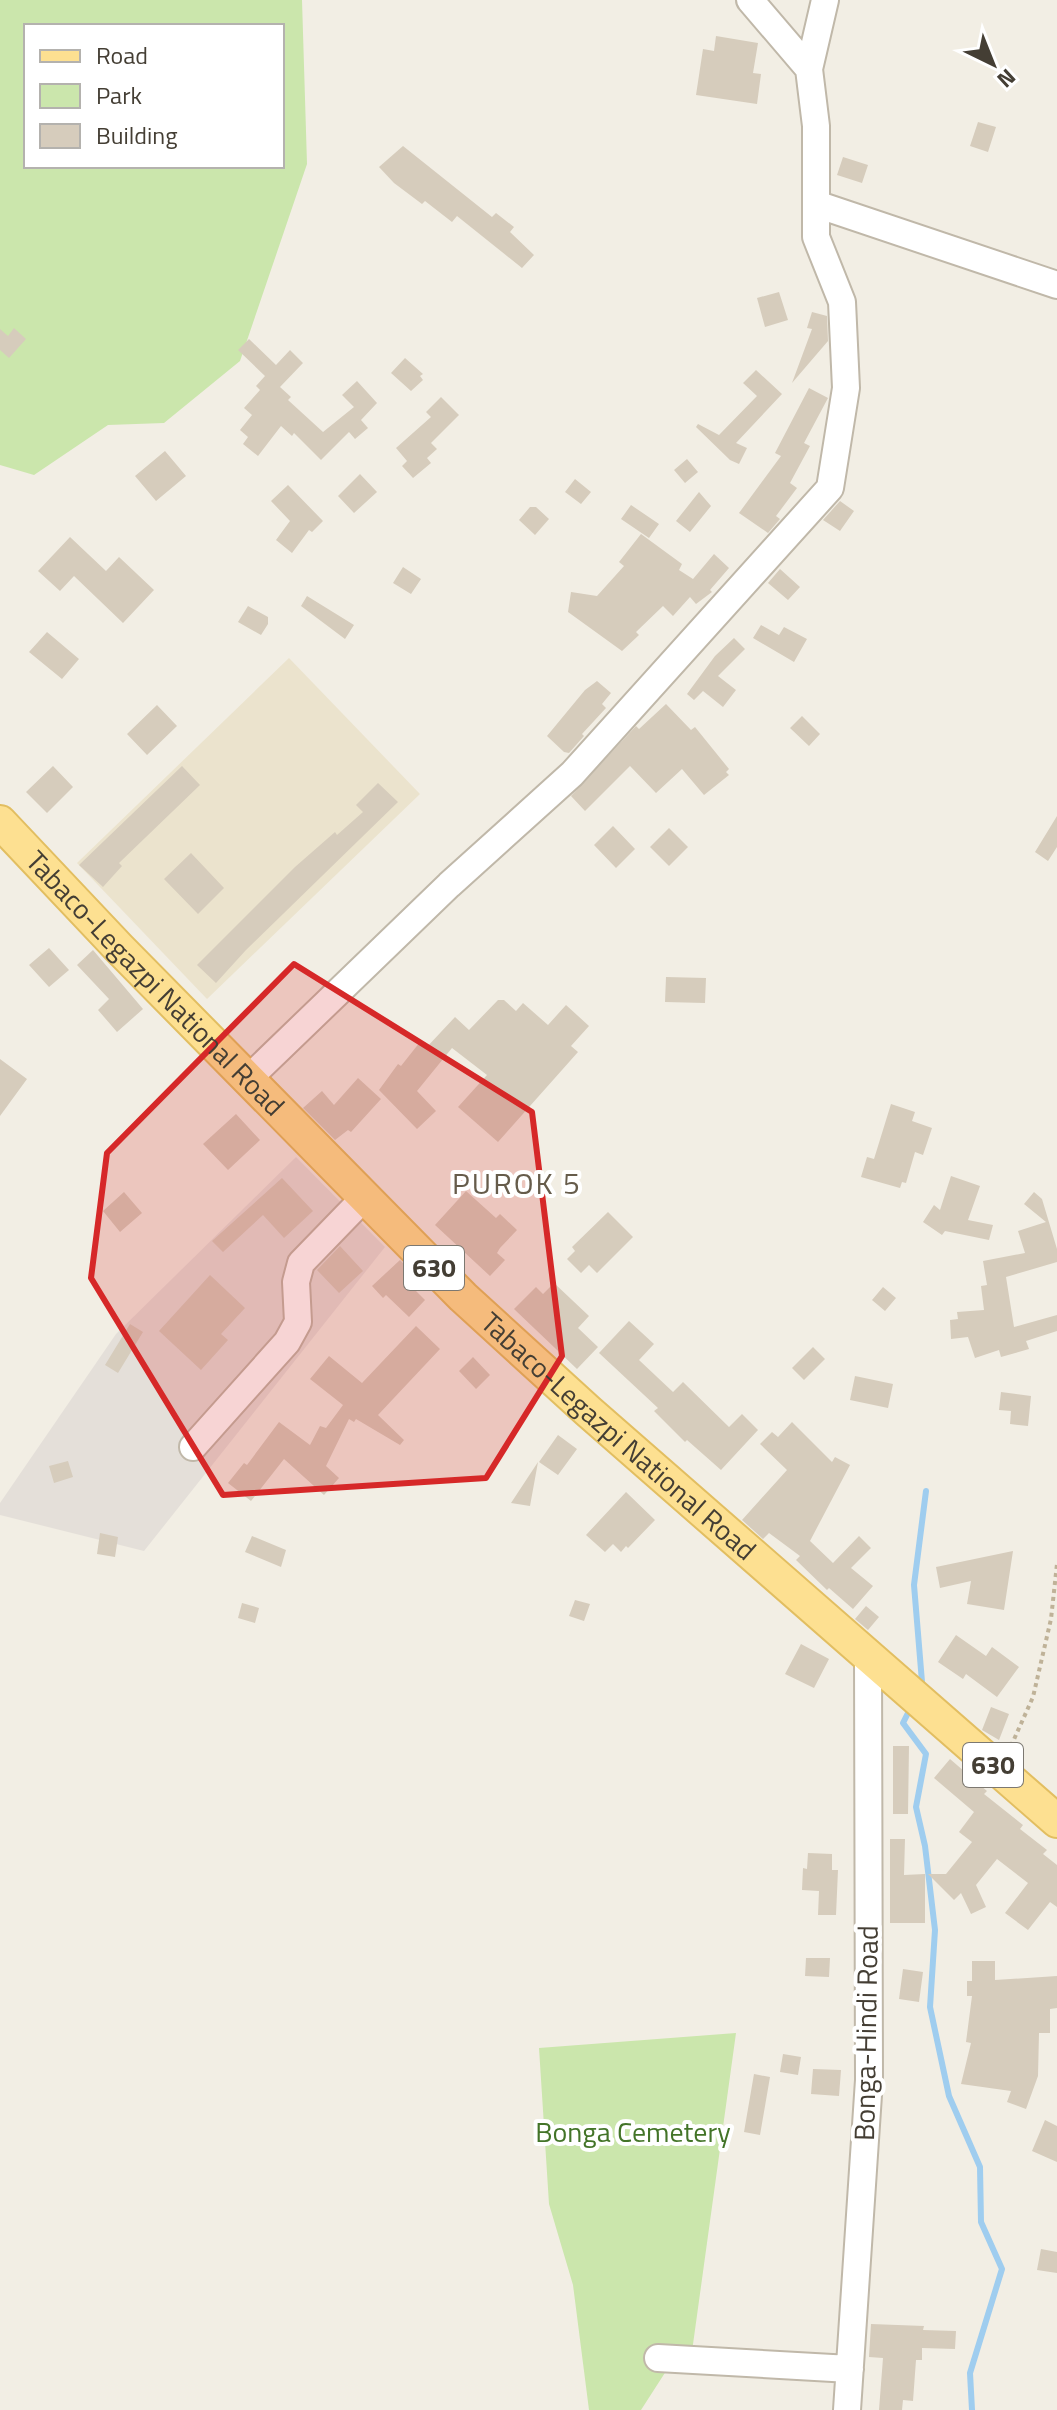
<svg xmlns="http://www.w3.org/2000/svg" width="1057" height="2410" font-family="'Titillium Web',sans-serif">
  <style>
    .industrial { fill: #e4dfd9 }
    .education { fill: #ebe3cd }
    .green { fill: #cbe6ac; fill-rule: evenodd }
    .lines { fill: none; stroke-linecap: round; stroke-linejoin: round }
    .stream { stroke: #9fcdef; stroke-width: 6 }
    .building { fill: #d6ccbc }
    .minor-casing { stroke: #c0b8a9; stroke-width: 30 }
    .major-casing { stroke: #e2be61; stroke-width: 36 }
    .path { stroke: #bfb298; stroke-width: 4; stroke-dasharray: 4 4; stroke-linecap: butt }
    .minor { stroke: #fff; stroke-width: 26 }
    .major { stroke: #fde091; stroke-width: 32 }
    .marked { fill: #d62828; fill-opacity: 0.2; stroke: #d62828; stroke-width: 6; stroke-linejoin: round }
    .labels { text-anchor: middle; stroke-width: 8; stroke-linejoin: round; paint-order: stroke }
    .shield { fill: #fff; stroke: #7c7871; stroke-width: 2 }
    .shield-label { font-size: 26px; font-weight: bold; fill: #443e34 }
    .street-label { font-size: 28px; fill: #443e34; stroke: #fff }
    .park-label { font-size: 28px; fill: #437428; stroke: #fff }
    .neighbourhood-label { font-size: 30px; letter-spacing: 2px; fill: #665c4b; stroke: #fff }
  </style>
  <rect width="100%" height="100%" fill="#f2eee4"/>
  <path class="industrial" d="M 296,1157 L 385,1247 L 144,1551 L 0,1515 L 0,1503 L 116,1334 Z"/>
  <path class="education" d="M 289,658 L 420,794 L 207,999 L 77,863 Z"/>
  <path class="green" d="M 0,0 L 302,0 L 307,164 L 240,361 L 164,423 L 108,425 L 34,475 L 0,465 ZM 26,26 L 282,26 L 282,166 L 26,166 Z
    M 736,2033 L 690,2366 L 670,2365 L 641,2410 L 589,2410 L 573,2285 L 549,2204 L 539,2048 Z"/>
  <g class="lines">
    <path class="stream" d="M 920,1686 L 922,1682 L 914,1585 L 926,1491
      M 911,1707 L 903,1723 L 926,1754 L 916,1807 L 925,1846 L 935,1930 L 930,2007 L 949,2096 L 980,2167 L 981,2222 L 1002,2269 L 970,2373 L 972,2410"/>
  </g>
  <path class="building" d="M 716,36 L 758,43 L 753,73 L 761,74 L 757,104 L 696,95 L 703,49 L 714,51 Z
    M 978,122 L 996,127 L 988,152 L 970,146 Z
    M 403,146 L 492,217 L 496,213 L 514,227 L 510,232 L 534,255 L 522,268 L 457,216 L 452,222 L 425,201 L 422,204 L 394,183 L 379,167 Z
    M 843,157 L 868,165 L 862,183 L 837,175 Z
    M 779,292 L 788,320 L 765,327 L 757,298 Z
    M 812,312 L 827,316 L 828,341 L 792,383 L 812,329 L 807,328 Z
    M 14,328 L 26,339 L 9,358 L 0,350 L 0,329 L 8,336 Z
    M 249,339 L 276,365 L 290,350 L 303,363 L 280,387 L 291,397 L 288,400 L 323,432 L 354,407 L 342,395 L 357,381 L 377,403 L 361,420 L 368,428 L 355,439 L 349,432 L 321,460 L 294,433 L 292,436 L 281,426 L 258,456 L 243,444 L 248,437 L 240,430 L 252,415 L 244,408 L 260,390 L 256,386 L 265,376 L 238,350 Z
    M 405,358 L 423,374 L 420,376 L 423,380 L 411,391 L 391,373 Z
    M 756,370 L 782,394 L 736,443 L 747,448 L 739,464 L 730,460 L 696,427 L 698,424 L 719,435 L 757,396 L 743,383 Z
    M 809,388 L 828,398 L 804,443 L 810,446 L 790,483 L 797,488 L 776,516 L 780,519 L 768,533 L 739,513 L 781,456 L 775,453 Z
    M 441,397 L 459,415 L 431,443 L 437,449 L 427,458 L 431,463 L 413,478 L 402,466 L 407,461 L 396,448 L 431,417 L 426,412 Z
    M 165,451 L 186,476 L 156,501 L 135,476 Z
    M 687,459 L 698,472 L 685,483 L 674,470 Z
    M 360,474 L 377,492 L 354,513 L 338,496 Z
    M 575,479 L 591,492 L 581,504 L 565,492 Z
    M 288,485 L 323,521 L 312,532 L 309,530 L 292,553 L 276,540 L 290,521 L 271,501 Z
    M 699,492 L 711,506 L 690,532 L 676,521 Z
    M 840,501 L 854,511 L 840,531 L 823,520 Z
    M 631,505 L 659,524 L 649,538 L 621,519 Z
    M 530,507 L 536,507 L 549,519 L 535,535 L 519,520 Z
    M 641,534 L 682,564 L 679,570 L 693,579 L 714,554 L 729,568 L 710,590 L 712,592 L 696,604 L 690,597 L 673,616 L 663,606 L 636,632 L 639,635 L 622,651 L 568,612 L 571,592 L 597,596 L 624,566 L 619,562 Z
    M 70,537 L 106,571 L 119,557 L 154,590 L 123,623 L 74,576 L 60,591 L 38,571 Z
    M 403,567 L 421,579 L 411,594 L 393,583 Z
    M 780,569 L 800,587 L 788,600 L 768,583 Z
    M 307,596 L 354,625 L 345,639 L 301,606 Z
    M 248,606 L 268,617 L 268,624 L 261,635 L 238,622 Z
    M 761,625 L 779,635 L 784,627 L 807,639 L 794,662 L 753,638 Z
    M 47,632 L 79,659 L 62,679 L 29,652 Z
    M 734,638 L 745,649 L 718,676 L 736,690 L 723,707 L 703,691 L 694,700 L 687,694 L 715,656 Z
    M 597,681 L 611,693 L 602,704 L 606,708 L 582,734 L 584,736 L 569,753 L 564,752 L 547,736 L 585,690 Z
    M 666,704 L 691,730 L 695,727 L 729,769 L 726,772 L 729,775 L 704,795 L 682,769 L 656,793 L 630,766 L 585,811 L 571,796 L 636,726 L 639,729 Z
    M 157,705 L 177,726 L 147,755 L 127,734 Z
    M 802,716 L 820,734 L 809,746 L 790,728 Z
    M 53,766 L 73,787 L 47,813 L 26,792 Z
    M 182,766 L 200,785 L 119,863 L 122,866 L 103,887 L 79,865 Z
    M 378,783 L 398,802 L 246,950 L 216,983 L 197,965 L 295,867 L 335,832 L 337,835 L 363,812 L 356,805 Z
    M 1057,816 L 1057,847 L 1048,861 L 1035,852 Z
    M 613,826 L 635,849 L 616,868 L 594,845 Z
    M 669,828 L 688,847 L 669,866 L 650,847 Z
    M 191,853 L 224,888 L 198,914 L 164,879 Z
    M 49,948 L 69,970 L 49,987 L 29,965 Z
    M 93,950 L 143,1009 L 117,1032 L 98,1010 L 109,999 L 77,965 Z
    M 666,977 L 706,978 L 705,1003 L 665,1002 Z
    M 498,1000 L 504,1000 L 516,1011 L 523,1003 L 548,1025 L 566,1005 L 589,1026 L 571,1046 L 578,1052 L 498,1142 L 458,1107 L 487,1075 L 452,1048 L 417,1091 L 436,1111 L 417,1129 L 379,1090 L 398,1064 L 401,1066 L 420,1042 L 426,1048 L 455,1017 L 469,1030 Z
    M 0,1059 L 27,1079 L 0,1116 Z
    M 358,1078 L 381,1099 L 351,1132 L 348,1130 L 335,1140 L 303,1108 L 322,1091 L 334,1105 Z
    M 891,1104 L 915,1112 L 912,1121 L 932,1128 L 923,1155 L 915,1152 L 906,1183 L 902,1182 L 900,1188 L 861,1177 L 867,1157 L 874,1159 Z
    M 236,1114 L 260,1140 L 228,1170 L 203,1144 Z
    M 951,1176 L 980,1186 L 968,1220 L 993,1225 L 989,1240 L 945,1231 L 942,1235 L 923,1222 L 934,1205 L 940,1210 Z
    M 282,1178 L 313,1211 L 284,1238 L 263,1215 L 223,1252 L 212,1241 Z
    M 466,1191 L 496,1218 L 500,1214 L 517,1230 L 500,1248 L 497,1253 L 505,1260 L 490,1276 L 435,1225 Z
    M 124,1192 L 142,1213 L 120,1232 L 103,1211 Z
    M 1034,1192 L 1042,1199 L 1057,1249 L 1057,1262 L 1006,1277 L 1014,1327 L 1057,1315 L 1057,1331 L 1026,1341 L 1029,1349 L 1001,1357 L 999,1350 L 975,1358 L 968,1337 L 951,1339 L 950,1320 L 958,1319 L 957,1312 L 984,1310 L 981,1286 L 987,1285 L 983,1261 L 1025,1253 L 1018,1231 L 1046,1222 L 1024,1204 Z
    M 608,1212 L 633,1237 L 597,1273 L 589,1265 L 581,1273 L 567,1259 L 575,1251 L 572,1247 Z
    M 340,1246 L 363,1271 L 339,1293 L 317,1270 Z
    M 400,1260 L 412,1272 L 404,1279 L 425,1300 L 409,1317 L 386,1295 L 383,1298 L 372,1286 Z
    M 210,1275 L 245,1308 L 221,1334 L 228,1340 L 201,1370 L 159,1331 Z
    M 554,1283 L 589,1316 L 578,1328 L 598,1347 L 577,1369 L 514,1309 L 536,1287 L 543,1294 Z
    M 883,1287 L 896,1298 L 885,1311 L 872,1300 Z
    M 629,1321 L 654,1344 L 639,1360 L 673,1392 L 683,1382 L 729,1427 L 742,1414 L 758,1430 L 721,1470 L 687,1440 L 685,1442 L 654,1411 L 658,1408 L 599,1353 Z
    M 130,1324 L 143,1332 L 118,1373 L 105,1365 Z
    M 416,1326 L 440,1349 L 378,1415 L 404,1440 L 400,1445 L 356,1419 L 354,1422 L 349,1419 L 326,1466 L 339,1478 L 324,1495 L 284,1459 L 251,1501 L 228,1483 L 244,1463 L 247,1465 L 279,1422 L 310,1445 L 320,1426 L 326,1428 L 343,1405 L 310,1379 L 329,1356 L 362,1383 Z
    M 813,1347 L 825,1359 L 804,1380 L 792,1368 Z
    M 473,1357 L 490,1375 L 476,1389 L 459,1371 Z
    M 855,1376 L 893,1384 L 888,1408 L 850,1400 Z
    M 1001,1392 L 1031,1396 L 1028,1426 L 1010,1424 L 1011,1411 L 999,1410 Z
    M 792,1422 L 832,1462 L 835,1457 L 850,1465 L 810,1541 L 833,1563 L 859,1536 L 871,1548 L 851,1568 L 873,1586 L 853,1609 L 829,1588 L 827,1590 L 796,1560 L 800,1556 L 769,1533 L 763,1539 L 742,1520 L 787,1470 L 760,1444 L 772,1432 L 778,1437 Z
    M 558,1435 L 577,1449 L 558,1475 L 539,1462 Z
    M 68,1461 L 73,1477 L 54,1483 L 49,1466 Z
    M 538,1462 L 530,1506 L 511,1503 Z
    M 626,1492 L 655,1520 L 628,1548 L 626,1546 L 621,1552 L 613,1544 L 605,1552 L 586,1535 Z
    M 100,1533 L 118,1537 L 115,1557 L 97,1554 Z
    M 252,1536 L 286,1550 L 281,1567 L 245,1552 Z
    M 1013,1551 L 1004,1610 L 967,1604 L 971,1581 L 940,1588 L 936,1567 Z
    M 575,1600 L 590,1604 L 584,1621 L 569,1616 Z
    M 242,1603 L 259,1608 L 255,1623 L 238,1618 Z
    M 866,1606 L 879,1617 L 868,1630 L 855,1619 Z
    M 956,1635 L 986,1656 L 992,1647 L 1019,1667 L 997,1697 L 966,1674 L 963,1679 L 938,1662 Z
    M 801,1644 L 829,1659 L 814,1688 L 785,1674 Z
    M 991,1707 L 1009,1714 L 999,1740 L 982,1730 Z
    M 893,1746 L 909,1746 L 908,1814 L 893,1814 Z
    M 950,1759 L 987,1791 L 984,1794 L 1023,1825 L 1020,1829 L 1047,1850 L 1043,1854 L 1057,1865 L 1057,1907 L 1050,1902 L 1028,1930 L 1005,1913 L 1028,1883 L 997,1859 L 976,1885 L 986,1907 L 971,1914 L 961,1893 L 954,1900 L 928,1874 L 946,1874 L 972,1842 L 959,1832 L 974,1812 L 934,1778 Z
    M 890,1839 L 905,1839 L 904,1875 L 925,1874 L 925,1923 L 890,1923 Z
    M 808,1853 L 832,1854 L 832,1870 L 838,1870 L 836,1915 L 818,1915 L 819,1891 L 802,1890 L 803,1868 L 807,1869 Z
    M 806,1958 L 830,1958 L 829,1977 L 805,1976 Z
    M 972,1961 L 995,1961 L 995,1980 L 1057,1976 L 1057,2008 L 1050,2009 L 1050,2033 L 1039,2033 L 1038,2076 L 1026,2109 L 1007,2102 L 1011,2091 L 961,2084 L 971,2043 L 966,2042 L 972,1996 L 967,1996 L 967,1981 L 972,1981 Z
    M 903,1969 L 923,1972 L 919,2002 L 899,1999 Z
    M 783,2054 L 801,2057 L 798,2075 L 780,2072 Z
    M 813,2069 L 841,2070 L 839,2096 L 811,2094 Z
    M 754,2074 L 770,2077 L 760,2135 L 744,2132 Z
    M 1045,2120 L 1057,2126 L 1057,2162 L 1032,2151 Z
    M 1041,2249 L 1057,2252 L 1057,2273 L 1037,2270 Z
    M 871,2324 L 924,2326 L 923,2330 L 956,2331 L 955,2349 L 922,2348 L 922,2360 L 916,2360 L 913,2401 L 903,2400 L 902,2410 L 879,2410 L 883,2358 L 869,2357 Z"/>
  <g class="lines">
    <defs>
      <path id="minor" d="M 750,0 L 809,69
        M 816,204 L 1057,285
        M 248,1079 L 449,885 L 572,774 L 830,488 L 846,388 L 842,302 L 816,237 L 816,126 L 809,69 L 825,0
        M 193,1447 L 287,1342 L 298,1322 L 296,1282 L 301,1263 L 364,1198
        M 658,2358 L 850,2369
        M 847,2410 L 869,2080 L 868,1656"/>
      <g id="major">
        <path id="s1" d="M 0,822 L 119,948 L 463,1297 L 588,1411 L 1057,1821"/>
      </g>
    </defs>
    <use href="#minor" class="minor-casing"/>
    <use href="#major" class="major-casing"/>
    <path class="path" d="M 1011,1746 L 1033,1697 L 1051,1619 L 1057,1564"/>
    <use href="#minor" class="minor"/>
    <use href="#major" class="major"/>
  </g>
  <path class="marked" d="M 294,964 L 532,1112 L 562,1356 L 486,1478 L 223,1495 L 91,1278 L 107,1153 Z"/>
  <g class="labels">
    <g class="shield">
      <rect x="404" y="1246" width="60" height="44" rx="6"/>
      <rect x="963" y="1743" width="60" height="44" rx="6"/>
    </g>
    <g class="shield-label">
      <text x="434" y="1277">630</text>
      <text x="993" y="1774">630</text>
    </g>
    <g class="street-label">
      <text dy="10" stroke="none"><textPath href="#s1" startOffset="224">Tabaco-Legazpi National Road</textPath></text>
      <text dy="10" stroke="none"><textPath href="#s1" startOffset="872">Tabaco-Legazpi National Road</textPath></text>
      <text transform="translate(866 2033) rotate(-89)" y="10">Bonga-Hindi Road</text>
    </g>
    <g class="park-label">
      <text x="633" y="2142">Bonga Cemetery</text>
    </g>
    <g class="neighbourhood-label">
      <text x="517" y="1194">PUROK 5</text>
    </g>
  </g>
  <rect x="24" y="24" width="260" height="144" fill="#ffffff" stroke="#b4b2ae" stroke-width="2"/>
  <rect x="40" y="50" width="40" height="12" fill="#fde091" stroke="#b4b2ae" stroke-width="2"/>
  <text x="96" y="64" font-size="24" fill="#443e34">Road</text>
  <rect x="40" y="84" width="40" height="24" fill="#cbe6ac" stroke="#b4b2ae" stroke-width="2"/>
  <text x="96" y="104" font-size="24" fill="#443e34">Park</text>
  <rect x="40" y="124" width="40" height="24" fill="#d6ccbc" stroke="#b4b2ae" stroke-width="2"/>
  <text x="96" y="144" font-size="24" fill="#443e34">Building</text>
  <g transform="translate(993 64) rotate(137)" stroke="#ffffff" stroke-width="6" paint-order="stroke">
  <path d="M0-6L14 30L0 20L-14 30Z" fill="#443e34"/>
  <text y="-12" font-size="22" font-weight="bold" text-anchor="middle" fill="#443e34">N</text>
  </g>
</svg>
